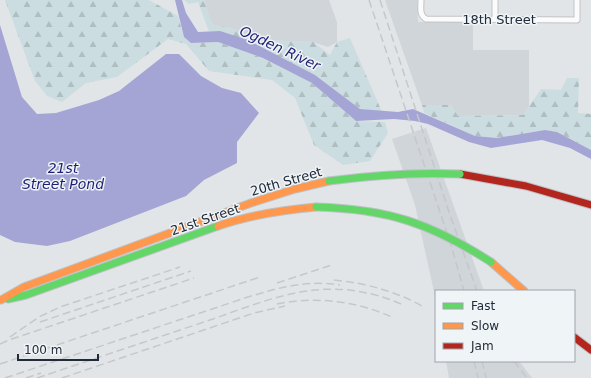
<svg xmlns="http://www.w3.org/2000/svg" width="591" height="378" font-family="'DejaVu Sans',sans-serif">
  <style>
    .built { fill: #cfd5d8 }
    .forest { fill: url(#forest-firs) }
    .water { fill: #a4a5d5 }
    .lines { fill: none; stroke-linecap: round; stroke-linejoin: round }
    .street-casing { stroke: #c1c3c6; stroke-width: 7 }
    .fast-casing { stroke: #bdc1c5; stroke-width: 9 }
    .slow-casing { stroke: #bdc1c5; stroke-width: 9 }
    .jam-casing { stroke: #bdc1c5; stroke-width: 9 }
    .street { stroke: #fbfbfb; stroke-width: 5 }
    .fast { stroke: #63d668; stroke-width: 7 }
    .slow { stroke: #ff974d; stroke-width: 7 }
    .jam { stroke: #b3261e; stroke-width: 7 }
    .rail { stroke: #c6c7c9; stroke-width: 1.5; stroke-dasharray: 8 4; stroke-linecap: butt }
    .fast-bridge-casing { stroke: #bdc1c5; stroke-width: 9; stroke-linecap: butt }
    .fast-bridge { stroke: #63d668; stroke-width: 7 }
    .labels { text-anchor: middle; stroke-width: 3; stroke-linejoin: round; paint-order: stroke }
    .street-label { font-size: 13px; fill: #212b39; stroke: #eff4f7 }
    .water-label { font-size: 14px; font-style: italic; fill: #201e72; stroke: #eff4f7 }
  </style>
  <defs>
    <pattern id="forest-firs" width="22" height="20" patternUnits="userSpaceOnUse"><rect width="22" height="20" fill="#cbdde0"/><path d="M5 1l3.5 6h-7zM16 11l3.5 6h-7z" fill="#aebec1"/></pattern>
  </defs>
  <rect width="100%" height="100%" fill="#e2e5e7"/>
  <path class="built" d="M 204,0 L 329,0 L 337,22 L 337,42 L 328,47 L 313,42 L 259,40 L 231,28 L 214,25 L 210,20 Z
    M 385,0 L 417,0 L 418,22 L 473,22 L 473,50 L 529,50 L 529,106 L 523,115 L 458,116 L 451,105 L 422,105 Z
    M 426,128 L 484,291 L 436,291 L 436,301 L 415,205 L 392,139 Z
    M 446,361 L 519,361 L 532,378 L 449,378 Z"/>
  <path class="forest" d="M 5,0 L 149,0 L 178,16 L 184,37 L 191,43 L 218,42 L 263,58 L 312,83 L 356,121 L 385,122 L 388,133 L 370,161 L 343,165 L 314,145 L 295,98 L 272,80 L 209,71 L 186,44 L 168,39 L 117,77 L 86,83 L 62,102 L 47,96 L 35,81 Z
    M 184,0 L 204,0 L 210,20 L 214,25 L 231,28 L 259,40 L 313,42 L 330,55 L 337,42 L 350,38 L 382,112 L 360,109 L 315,75 L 220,31 L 209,32 L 198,2 L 189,4 Z
    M 567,78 L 579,78 L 578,113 L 591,114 L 591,150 L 557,132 L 545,130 L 497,138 L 475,136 L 424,113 L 422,105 L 451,105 L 458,116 L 523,115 L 541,89 L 561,90 Z"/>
  <path class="water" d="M 175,0 L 182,0 L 186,13 L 198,32 L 220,31 L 248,40 L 315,75 L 360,109 L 398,112 L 413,109 L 475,136 L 497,138 L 545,130 L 557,132 L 591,150 L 591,159 L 570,148 L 542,140 L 491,148 L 469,142 L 428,124 L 415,121 L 394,119 L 356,121 L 312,83 L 263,58 L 218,42 L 191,43 L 184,37 Z
    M 0,25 L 22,97 L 37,114 L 56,113 L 99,100 L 119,91 L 166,54 L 179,54 L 201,76 L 222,88 L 241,93 L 259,113 L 237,142 L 237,163 L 204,180 L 186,196 L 70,241 L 47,246 L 15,242 L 0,235 Z"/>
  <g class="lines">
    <defs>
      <path id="street" d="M 421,0 C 421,8 419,15 426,19 L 577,20 L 577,0
        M 495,19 L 495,0"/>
      <path id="fast" d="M 8,299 L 26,295 L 218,226"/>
      <path id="slow" d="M 218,226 C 250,215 282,210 316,207
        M 491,262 L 524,291
        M 1,300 L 24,287 L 251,203 L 295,189 L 329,181"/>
      <path id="jam" d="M 460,174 L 526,186 L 591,205
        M 574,337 L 591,350"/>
    </defs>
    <use href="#street" class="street-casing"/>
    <use href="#fast" class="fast-casing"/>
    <use href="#slow" class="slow-casing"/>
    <use href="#jam" class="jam-casing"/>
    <use href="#street" class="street"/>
    <use href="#fast" class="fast"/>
    <use href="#slow" class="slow"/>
    <use href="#jam" class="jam"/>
    <path class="rail" d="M 369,0 L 451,245 L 464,291
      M 380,0 L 449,212 L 477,291
      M 334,280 C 365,283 395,291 422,306
      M 277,283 L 332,265
      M 277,304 C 315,296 356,301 392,317
      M 40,322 L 191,271
      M 10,337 L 39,317 L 60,307 L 180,267
      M 0,344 L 9,340 L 194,278
      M 474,361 L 478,378
      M 482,361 L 486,378
      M 514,361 L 527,378
      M 0,364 L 260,277
      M 5,378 L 248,297 C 281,287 306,280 340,285
      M 26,378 L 41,373
      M 37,378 C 94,359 150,340 207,321 C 242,309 278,294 315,290 C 344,287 374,292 401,304
      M 62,378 L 254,313 L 285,306"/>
    <defs>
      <path id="fast-bridge" d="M 329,181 C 373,175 416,172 460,174
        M 316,207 C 388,209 430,223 491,262"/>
    </defs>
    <use href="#fast-bridge" class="fast-bridge-casing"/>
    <use href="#fast-bridge" class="fast-bridge"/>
  </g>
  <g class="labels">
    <g class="street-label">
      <text x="499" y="24">18th Street</text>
      <text transform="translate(286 181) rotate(-16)" y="5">20th Street</text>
      <text transform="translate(205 219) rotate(-19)" y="5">21st Street</text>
    </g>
    <g class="water-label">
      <text transform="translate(280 48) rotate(25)" y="5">Ogden River</text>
      <text x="63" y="173">21st<tspan x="63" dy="16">Street Pond</tspan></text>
    </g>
  </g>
  <rect x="435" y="290" width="140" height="72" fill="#eff4f7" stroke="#9da4ab"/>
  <rect x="443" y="303" width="20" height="6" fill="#63d668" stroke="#9da4ab"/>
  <text x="471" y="310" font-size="12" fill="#212b39">Fast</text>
  <rect x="443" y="323" width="20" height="6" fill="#ff974d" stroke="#9da4ab"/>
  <text x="471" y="330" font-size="12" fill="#212b39">Slow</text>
  <rect x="443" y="343" width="20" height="6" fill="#b3261e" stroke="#9da4ab"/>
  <text x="471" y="350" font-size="12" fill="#212b39">Jam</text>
  <path d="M18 354v6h80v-6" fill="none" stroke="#212b39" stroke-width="2"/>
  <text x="24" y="354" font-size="12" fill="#212b39" stroke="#eff4f7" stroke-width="3" paint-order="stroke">100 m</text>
</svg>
